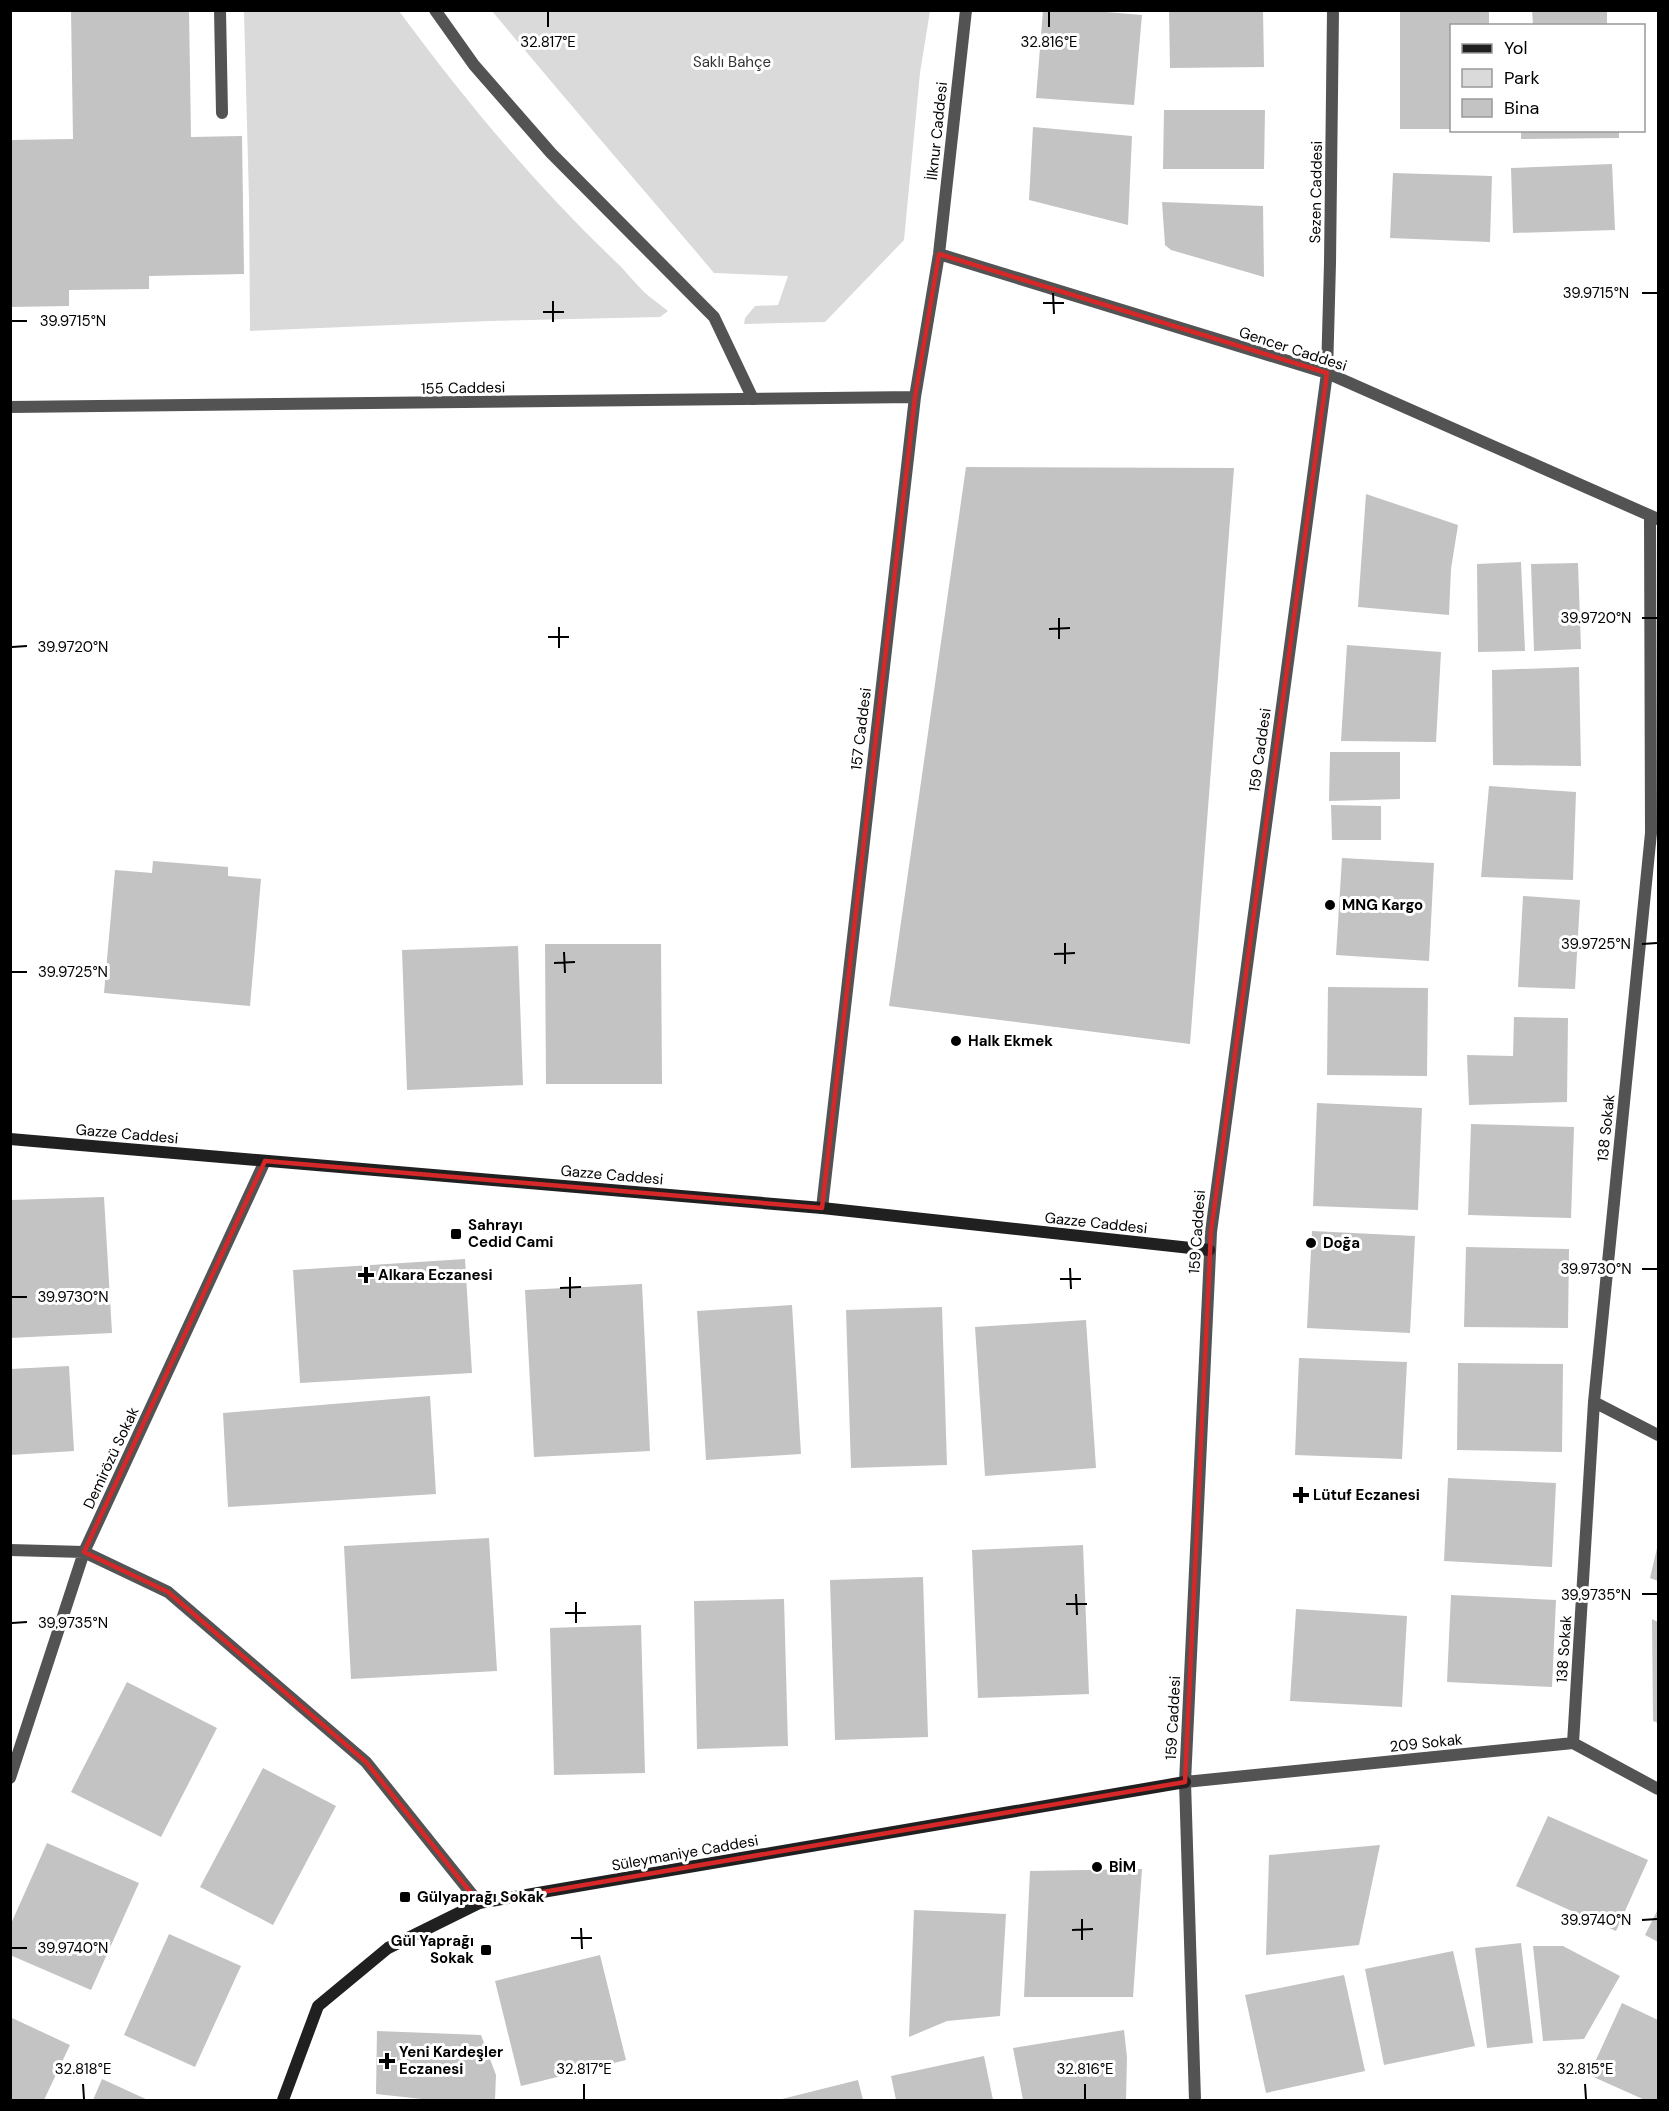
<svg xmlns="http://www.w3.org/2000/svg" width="1669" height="2111" font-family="'DM Sans',sans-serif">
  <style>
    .green { fill: #dadada }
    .building { fill: #c3c3c3 }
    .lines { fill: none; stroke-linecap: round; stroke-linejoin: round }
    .lane { stroke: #535353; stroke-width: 12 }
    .street { stroke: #535353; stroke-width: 12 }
    .secondary { stroke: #202020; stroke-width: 12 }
    .marked { fill: none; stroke: #d62828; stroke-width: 4.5; stroke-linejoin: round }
    .ticks { fill: none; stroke: #000; stroke-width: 2 }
    .poi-dot { fill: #000; stroke: #fff; stroke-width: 2 }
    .labels { text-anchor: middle; stroke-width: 6; stroke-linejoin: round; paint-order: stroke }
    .park-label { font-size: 15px; fill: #313131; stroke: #fff }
    .street-label { font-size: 15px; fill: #000; stroke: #fff }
    .poi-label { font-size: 15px; font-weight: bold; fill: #000; stroke: #fff; text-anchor: start }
    .ticks-label { font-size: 15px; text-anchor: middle; fill: #000; stroke: #fff; stroke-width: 6; stroke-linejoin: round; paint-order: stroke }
  </style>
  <rect width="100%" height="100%" fill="#fff"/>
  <path class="green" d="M 244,11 L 399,11 C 464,99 535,185 615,261 C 625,270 633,281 643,291 C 650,298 660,304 668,311 L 660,317 L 489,321 L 250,331 L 249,200 Z
    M 492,11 L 930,11 L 920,73 L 904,240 L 825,322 L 744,324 L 745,318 L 755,306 L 778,305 L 788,276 L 714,273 C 640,185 565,99 492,11 Z"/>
  <path class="building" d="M 71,10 L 189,10 L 191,137 L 242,136 L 244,274 L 149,276 L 149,289 L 69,290 L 69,306 L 10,307 L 10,140 L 73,139 Z
    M 1043,10 L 1083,10 L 1142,15 L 1134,105 L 1036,98 Z
    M 1169,10 L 1263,10 L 1264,67 L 1170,68 Z
    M 1400,10 L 1489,10 L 1489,26 L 1452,26 L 1452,129 L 1400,129 Z
    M 1532,10 L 1607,10 L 1607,26 L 1533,26 Z
    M 1164,110 L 1265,110 L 1264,169 L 1163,169 Z
    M 1033,127 L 1132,136 L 1128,225 L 1029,200 Z
    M 1521,130 L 1619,130 L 1619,138 L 1521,139 Z
    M 1612,164 L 1615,230 L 1513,233 L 1511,168 Z
    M 1393,173 L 1492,176 L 1490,242 L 1390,238 Z
    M 1162,202 L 1263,206 L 1264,277 L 1171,250 L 1165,245 Z
    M 966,467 L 1234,468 L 1190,1044 L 889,1006 Z
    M 1366,494 L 1458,525 L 1451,569 L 1449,615 L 1358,607 Z
    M 1521,562 L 1525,651 L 1478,652 L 1477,564 Z
    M 1578,563 L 1581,649 L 1534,651 L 1531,564 Z
    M 1347,645 L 1441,652 L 1436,742 L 1341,741 Z
    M 1579,667 L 1581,766 L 1493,765 L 1492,670 Z
    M 1330,752 L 1400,752 L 1400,799 L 1329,801 Z
    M 1489,786 L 1576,792 L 1573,880 L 1481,877 Z
    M 1331,805 L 1381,806 L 1381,840 L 1332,840 Z
    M 1342,858 L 1434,863 L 1429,961 L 1336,955 Z
    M 153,861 L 228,867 L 228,876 L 261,879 L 250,1006 L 104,993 L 115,870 L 152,873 Z
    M 1523,896 L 1580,900 L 1575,989 L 1518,987 Z
    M 545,944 L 661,944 L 662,1084 L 546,1084 Z
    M 518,946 L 523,1085 L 407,1090 L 402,950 Z
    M 1328,987 L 1428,988 L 1427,1076 L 1327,1075 Z
    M 1514,1017 L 1568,1018 L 1567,1102 L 1469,1105 L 1467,1055 L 1513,1056 Z
    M 1317,1103 L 1422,1108 L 1418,1210 L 1313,1206 Z
    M 1471,1124 L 1574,1127 L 1571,1218 L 1468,1215 Z
    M 104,1197 L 112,1333 L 10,1338 L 10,1200 Z
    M 1312,1231 L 1415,1236 L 1410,1333 L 1307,1328 Z
    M 1466,1247 L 1569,1249 L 1568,1328 L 1464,1327 Z
    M 465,1259 L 472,1373 L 300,1383 L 293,1270 Z
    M 642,1284 L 650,1451 L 534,1457 L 525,1290 Z
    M 792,1305 L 801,1454 L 706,1460 L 697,1311 Z
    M 942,1307 L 947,1465 L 851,1468 L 846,1310 Z
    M 1086,1320 L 1096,1468 L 985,1476 L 975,1327 Z
    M 1299,1358 L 1407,1362 L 1402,1459 L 1295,1455 Z
    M 1458,1363 L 1563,1364 L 1562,1452 L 1457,1450 Z
    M 69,1366 L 74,1451 L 10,1455 L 10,1369 Z
    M 430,1396 L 436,1494 L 228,1507 L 223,1413 Z
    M 1448,1478 L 1556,1483 L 1552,1567 L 1444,1561 Z
    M 489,1538 L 497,1671 L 351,1679 L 344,1546 Z
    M 1658,1544 L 1658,1581 L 1650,1578 Z
    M 1083,1545 L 1089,1694 L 978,1698 L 972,1550 Z
    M 923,1577 L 928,1737 L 835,1740 L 830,1580 Z
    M 1451,1595 L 1556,1600 L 1552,1687 L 1447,1682 Z
    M 784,1599 L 788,1746 L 697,1749 L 694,1601 Z
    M 1296,1609 L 1407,1616 L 1402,1707 L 1290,1701 Z
    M 1652,1619 L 1658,1622 L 1658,1723 L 1653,1721 Z
    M 641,1625 L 645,1773 L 554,1775 L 550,1628 Z
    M 127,1682 L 217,1728 L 161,1837 L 71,1792 Z
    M 263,1768 L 336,1806 L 273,1925 L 200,1887 Z
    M 1548,1816 L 1648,1860 L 1616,1931 L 1516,1886 Z
    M 47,1843 L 139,1883 L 91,1990 L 10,1955 L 10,1926 Z
    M 1380,1845 L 1359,1945 L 1266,1955 L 1269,1855 Z
    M 1142,1869 L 1133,1997 L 1024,1997 L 1030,1871 Z
    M 1658,1909 L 1658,1942 L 1645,1935 Z
    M 914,1910 L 1006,1914 L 1000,2016 L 947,2021 L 909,2037 Z
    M 169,1934 L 241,1966 L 195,2067 L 124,2035 Z
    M 1521,1943 L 1533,2043 L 1487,2048 L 1475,1948 Z
    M 1533,1946 L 1563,1946 L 1620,1976 L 1584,2039 L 1543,2041 Z
    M 1453,1951 L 1475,2046 L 1384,2065 L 1365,1969 Z
    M 600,1955 L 626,2060 L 521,2086 L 495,1981 Z
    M 1344,1975 L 1365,2071 L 1266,2093 L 1245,1995 Z
    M 1622,2003 L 1658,2020 L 1658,2100 L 1645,2100 L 1589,2075 Z
    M 10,2017 L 70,2045 L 44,2100 L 10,2100 Z
    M 1124,2030 L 1127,2057 L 1126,2100 L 1023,2100 L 1013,2048 Z
    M 377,2031 L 481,2035 L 496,2075 L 495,2100 L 431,2100 L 376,2094 Z
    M 984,2056 L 993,2100 L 896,2100 L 891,2076 Z
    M 102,2079 L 148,2100 L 93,2100 Z
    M 858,2080 L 863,2100 L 778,2100 Z"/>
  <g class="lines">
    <path class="lane" d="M 220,10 L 222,113
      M 435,10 L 474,65 L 551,153 L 714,317 L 753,399"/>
    <path class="street" d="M 939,254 L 1327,373 L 1658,519
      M 10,407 L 915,397
      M 822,1208 L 915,397 L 939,254 L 966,10
      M 1594,1402 L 1658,1435
      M 10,1550 L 84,1552 L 168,1592 L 366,1762 L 479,1903
      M 1573,1743 L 1594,1402 L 1651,833 L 1650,516
      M 10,1778 L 84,1552 L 265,1161
      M 1185,1782 L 1573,1743 L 1658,1789
      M 1195,2100 L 1185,1782 L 1211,1232 L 1327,373 L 1330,263 L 1333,10"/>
    <path class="secondary" d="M 10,1139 L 822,1208 L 1209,1250
      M 283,2100 L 318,2006 L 388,1948 L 479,1903 L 1185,1782"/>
  </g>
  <path class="marked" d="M 939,254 L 1327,373 L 1211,1232 L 1185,1782 L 479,1903 L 366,1762 L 168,1592 L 84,1552 L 265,1161 L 822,1208 L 915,397 Z"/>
  <path class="ticks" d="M 548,12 L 548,27M 1049,12 L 1049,27M 1053,293 L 1054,314M 1642,293 L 1657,293M 553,301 L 553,322M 1043,303 L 1064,303M 543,312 L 564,312M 12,321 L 27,321M 1059,618 L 1059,639M 1642,618 L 1657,618M 559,627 L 559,648M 1049,629 L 1070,628M 548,637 L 569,637M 12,647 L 27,646M 1065,943 L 1065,964M 1642,944 L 1657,943M 564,952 L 565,973M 1054,954 L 1075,953M 554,963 L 575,962M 12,972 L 27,972M 1070,1268 L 1071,1289M 1642,1269 L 1657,1269M 570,1277 L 570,1298M 1060,1279 L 1081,1279M 560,1288 L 581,1287M 12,1297 L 27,1297M 1076,1594 L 1077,1615M 1642,1594 L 1657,1594M 576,1602 L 576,1623M 1066,1604 L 1087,1604M 565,1613 L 586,1613M 12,1623 L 27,1622M 1082,1919 L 1082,1940M 1642,1920 L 1657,1919M 581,1928 L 582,1949M 1072,1930 L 1093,1929M 571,1938 L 592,1938M 12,1948 L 27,1948M 83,2084 L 84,2099M 584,2084 L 584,2099M 1085,2084 L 1085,2099M 1585,2084 L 1586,2099"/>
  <g class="poi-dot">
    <circle cx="1330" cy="905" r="6"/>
    <circle cx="956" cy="1041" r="6"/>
    <rect x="450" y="1228" width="12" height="12" rx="3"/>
    <circle cx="1311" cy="1243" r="6"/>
    <path d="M363 1266h6v6h6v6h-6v6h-6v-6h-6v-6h6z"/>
    <path d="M1298 1486h6v6h6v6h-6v6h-6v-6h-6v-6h6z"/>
    <circle cx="1097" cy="1867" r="6"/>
    <rect x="399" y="1891" width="12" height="12" rx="3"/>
    <rect x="480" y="1944" width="12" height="12" rx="3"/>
    <path d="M384 2052h6v6h6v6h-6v6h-6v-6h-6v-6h6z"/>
  </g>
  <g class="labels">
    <g class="park-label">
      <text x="732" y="67">Saklı Bahçe</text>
    </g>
    <g class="street-label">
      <text transform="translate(937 131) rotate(-84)" y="5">İlknur Caddesi</text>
      <text transform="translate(1316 192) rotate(-89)" y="5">Sezen Caddesi</text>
      <text transform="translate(1293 349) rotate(18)" y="5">Gencer Caddesi</text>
      <text transform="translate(463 388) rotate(-1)" y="5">155 Caddesi</text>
      <text transform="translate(861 729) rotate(-83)" y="5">157 Caddesi</text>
      <text transform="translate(1260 750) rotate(-82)" y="5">159 Caddesi</text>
      <text transform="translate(1606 1128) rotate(-84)" y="5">138 Sokak</text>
      <text transform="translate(127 1134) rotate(5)" y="5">Gazze Caddesi</text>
      <text transform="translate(612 1175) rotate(5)" y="5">Gazze Caddesi</text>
      <text transform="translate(1096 1223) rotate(6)" y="5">Gazze Caddesi</text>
      <text transform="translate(1197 1232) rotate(-86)" y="5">159 Caddesi</text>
      <text transform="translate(111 1458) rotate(-65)" y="5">Demirözü Sokak</text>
      <text transform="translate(1564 1649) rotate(-86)" y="5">138 Sokak</text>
      <text transform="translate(1173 1718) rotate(-87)" y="5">159 Caddesi</text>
      <text transform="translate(1426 1743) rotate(-6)" y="5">209 Sokak</text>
      <text transform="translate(685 1853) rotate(-10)" y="5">Süleymaniye Caddesi</text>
    </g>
    <g class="poi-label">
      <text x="1342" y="910">MNG Kargo</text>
      <text x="968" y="1046">Halk Ekmek</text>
      <text x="468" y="1230">Sahrayı<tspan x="468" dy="17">Cedid Cami</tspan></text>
      <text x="1323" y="1248">Doğa</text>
      <text x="378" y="1280">Alkara Eczanesi</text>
      <text x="1313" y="1500">Lütuf Eczanesi</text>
      <text x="1109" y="1872">BİM</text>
      <text x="417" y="1902">Gülyaprağı Sokak</text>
      <text x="474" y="1946" text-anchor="end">Gül Yaprağı<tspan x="474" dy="17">Sokak</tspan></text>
      <text x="399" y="2057">Yeni Kardeşler<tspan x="399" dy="17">Eczanesi</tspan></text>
    </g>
  </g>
  <g class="ticks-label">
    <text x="548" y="47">32.817°E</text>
    <text x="1049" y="47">32.816°E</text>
    <text x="1596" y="298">39.9715°N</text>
    <text x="73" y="326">39.9715°N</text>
    <text x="1596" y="623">39.9720°N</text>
    <text x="73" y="652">39.9720°N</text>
    <text x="1596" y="949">39.9725°N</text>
    <text x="73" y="977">39.9725°N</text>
    <text x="1596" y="1274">39.9730°N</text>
    <text x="73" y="1302">39.9730°N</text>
    <text x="1596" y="1600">39.9735°N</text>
    <text x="73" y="1628">39.9735°N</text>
    <text x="1596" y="1925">39.9740°N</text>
    <text x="73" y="1953">39.9740°N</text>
    <text x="83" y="2074">32.818°E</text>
    <text x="584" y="2074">32.817°E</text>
    <text x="1085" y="2074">32.816°E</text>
    <text x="1585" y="2074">32.815°E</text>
  </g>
  <rect width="1669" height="2111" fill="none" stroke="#000000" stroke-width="24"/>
  <rect x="1450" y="24" width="195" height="108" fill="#ffffff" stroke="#999999" stroke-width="1.5"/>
  <rect x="1462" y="44" width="30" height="9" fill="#202020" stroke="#999999" stroke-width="1.5"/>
  <text x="1504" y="54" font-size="18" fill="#000000">Yol</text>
  <rect x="1462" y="69" width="30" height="18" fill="#dadada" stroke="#999999" stroke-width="1.5"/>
  <text x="1504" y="84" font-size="18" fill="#000000">Park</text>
  <rect x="1462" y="99" width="30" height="18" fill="#c3c3c3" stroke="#999999" stroke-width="1.5"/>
  <text x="1504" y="114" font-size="18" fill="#000000">Bina</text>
</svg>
